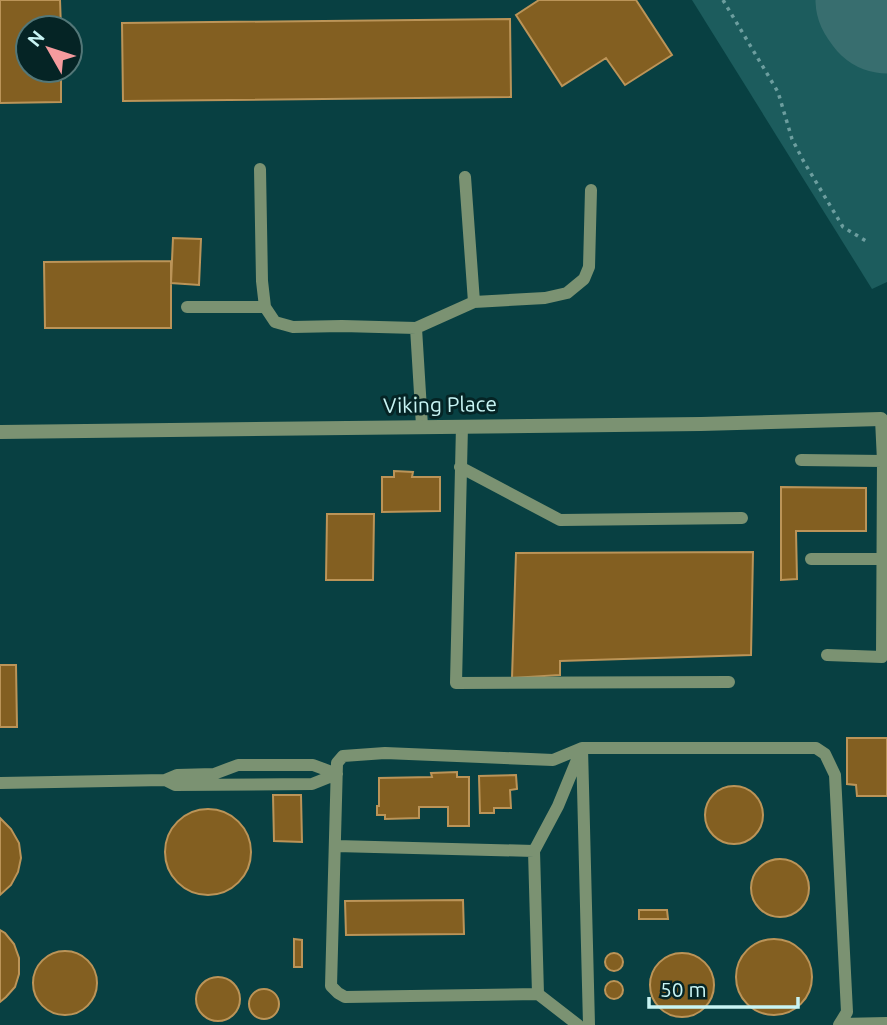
<svg xmlns="http://www.w3.org/2000/svg" width="887" height="1025" font-family="Ubuntu,sans-serif">
  <style>
    .green { fill: #1c5c5d }
    .lines { fill: none; stroke-linecap: round; stroke-linejoin: round }
    .runway { stroke: #386e6f; stroke-width: 133 }
    .building { fill: #835f21; stroke: #bb9458; stroke-width: 2 }
    .path { stroke: #6d9e9f; stroke-width: 3.5; stroke-dasharray: 3.5 5; stroke-linecap: butt }
    .lane { stroke: #7b9272; stroke-width: 12 }
    .street { stroke: #7b9272; stroke-width: 14 }
    .labels { text-anchor: middle; stroke-width: 6; stroke-linejoin: round; paint-order: stroke }
    .street-label { font-size: 21px; fill: #c8f4f4; stroke: #052425 }
  </style>
  <rect width="100%" height="100%" fill="#084042"/>
  <path class="green" d="M 692,0 L 887,0 L 887,282 L 872,289 Z"/>
  <g class="lines">
    <path class="runway" d="M 882,0 L 887,7"/>
  </g>
  <path class="building" d="M 0,0 L 60,0 L 61,28 L 28,28 L 28,70 L 61,70 L 61,102 L 0,103 Z
    M 539,0 L 636,0 L 672,55 L 625,85 L 606,58 L 562,86 L 516,15 Z
    M 510,19 L 511,97 L 123,101 L 122,23 Z
    M 173,238 L 201,239 L 199,285 L 171,283 Z
    M 171,261 L 171,328 L 45,328 L 44,262 Z
    M 394,471 L 413,472 L 412,477 L 440,477 L 440,511 L 382,512 L 382,477 L 394,477 Z
    M 781,487 L 866,488 L 866,531 L 796,531 L 797,579 L 781,580 Z
    M 327,514 L 374,514 L 373,580 L 326,580 Z
    M 753,552 L 751,655 L 560,661 L 560,675 L 512,678 L 516,553 Z
    M 0,665 L 16,665 L 17,727 L 0,727 Z
    M 847,738 L 887,738 L 887,796 L 857,796 L 856,785 L 847,784 Z
    M 457,772 L 457,777 L 469,777 L 469,826 L 448,826 L 448,807 L 419,807 L 419,818 L 385,819 L 385,815 L 377,815 L 377,806 L 379,806 L 379,778 L 432,777 L 431,773 Z
    M 516,775 L 517,789 L 510,790 L 511,808 L 494,808 L 494,813 L 480,813 L 479,776 Z
    M705 815a29 29 0 1 1 58 0a29 29 0 1 1-58 0Z
    M 273,795 L 301,795 L 302,842 L 274,841 Z
    M165 852a43 43 0 1 1 86 0a43 43 0 1 1-86 0Z
    M 0,818 L 11,829 L 19,843 L 21,858 L 18,872 L 11,885 L 0,895 Z
    M751 888a29 29 0 1 1 58 0a29 29 0 1 1-58 0Z
    M 463,900 L 464,934 L 346,935 L 345,901 Z
    M 639,910 L 667,910 L 668,919 L 639,919 Z
    M 0,930 L 5,933 L 14,944 L 19,958 L 19,974 L 15,987 L 6,997 L 0,1002 Z
    M736 977a38 38 0 1 1 76 0a38 38 0 1 1-76 0Z
    M 294,939 L 302,940 L 302,967 L 294,967 Z
    M33 983a32 32 0 1 1 64 0a32 32 0 1 1-64 0Z
    M605 962a9 9 0 1 1 18 0a9 9 0 1 1-18 0Z
    M650 985a32 32 0 1 1 64 0a32 32 0 1 1-64 0Z
    M196 999a22 22 0 1 1 44 0a22 22 0 1 1-44 0Z
    M605 990a9 9 0 1 1 18 0a9 9 0 1 1-18 0Z
    M249 1004a15 15 0 1 1 30 0a15 15 0 1 1-30 0Z"/>
  <g class="lines">
    <path class="path" d="M 723,0 L 778,92 L 792,139 L 804,162 L 843,227 L 866,241"/>
    <path class="lane" d="M 260,169 L 262,281 L 265,307 L 275,322 L 293,327 L 342,326 L 416,328 L 422,426
      M 465,177 L 474,302
      M 187,307 L 265,307
      M 416,328 L 474,302 L 545,298 L 567,293 L 584,279 L 589,267 L 591,190
      M 462,426 L 456,683 L 729,682
      M 801,460 L 883,461
      M 460,467 L 560,520 L 742,518
      M 811,559 L 883,559
      M 827,655 L 882,657 L 883,461 L 881,419
      M 582,748 L 589,1025
      M 165,780 L 177,775 L 214,774 L 238,765 L 313,765 L 337,774
      M 0,783 L 165,780 L 175,785 L 312,784 L 337,774
      M 336,846 L 534,851 L 538,994
      M 534,851 L 558,806 L 579,755
      M 840,1024 L 887,1023
      M 578,1025 L 538,994 L 345,997 L 338,993 L 331,986 L 337,763 L 343,756 L 385,753 L 553,760 L 582,748 L 816,748 L 825,754 L 835,775 L 847,1012 L 839,1025"/>
    <path class="street" d="M 0,432 L 701,424 L 881,419"/>
  </g>
  <g class="labels">
    <g class="street-label">
      <text transform="translate(440 405) rotate(-1)" y="7">Viking Place</text>
    </g>
  </g>
  <g transform="translate(49 49) rotate(309)"><circle r="33" fill="#052425" stroke="#537778" stroke-width="2"/>
  <path d="M0-5L12 26L0 18L-12 26Z" fill="#f59b9e"/>
  <text y="-10" font-size="19" font-weight="bold" text-anchor="middle" fill="#c8f4f4">N</text>
  </g>
  <path d="M649 997v10h149v-10" fill="none" stroke="#c8f4f4" stroke-width="3.5"/>
  <text x="660" y="997" font-size="21" fill="#c8f4f4" stroke="#052425" stroke-width="5" paint-order="stroke">50 m</text>
</svg>
